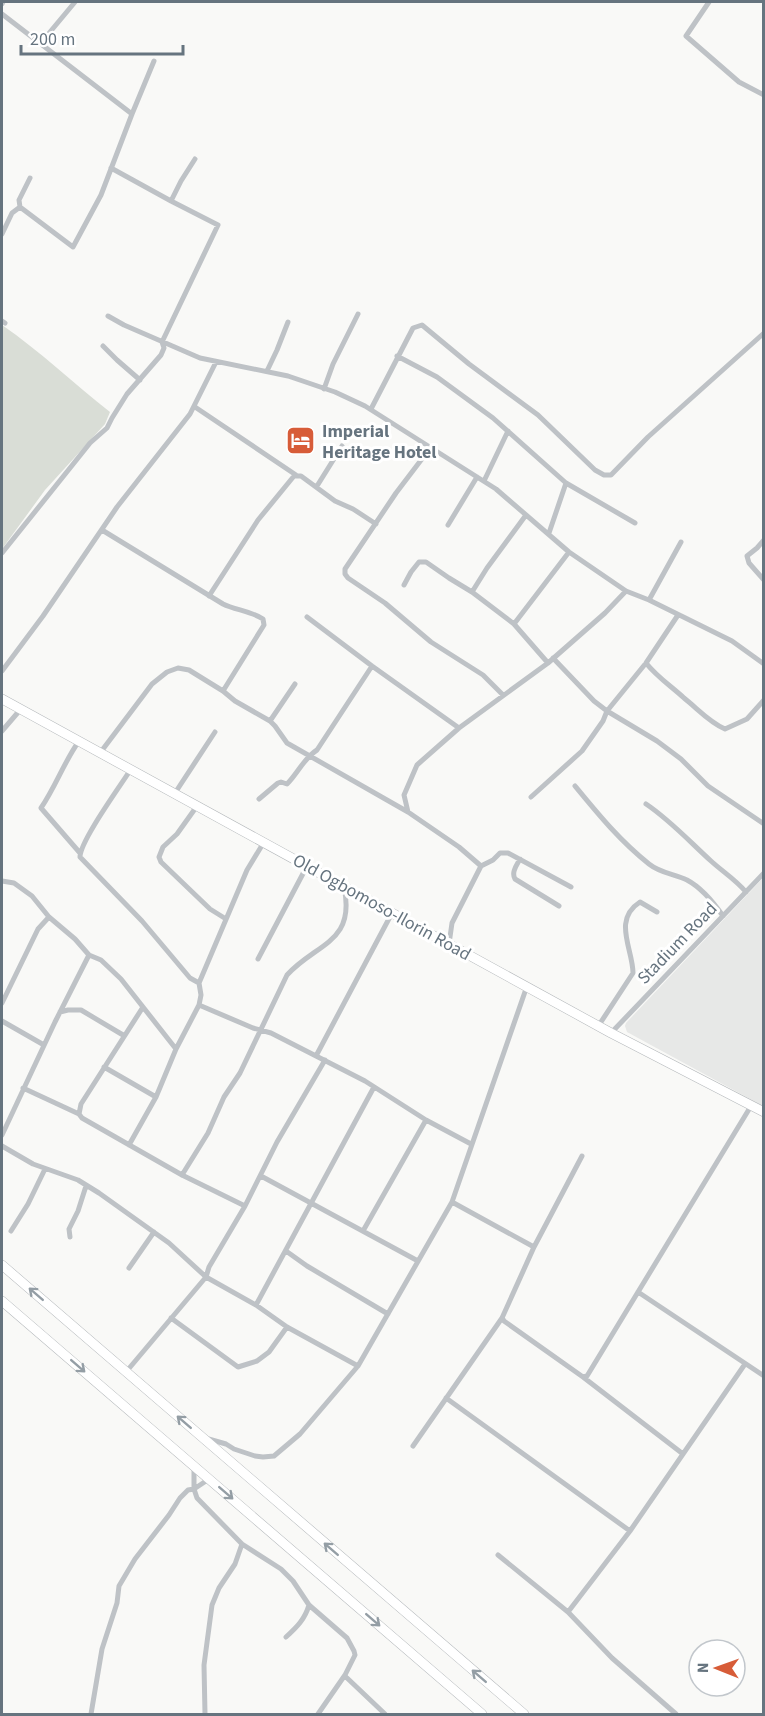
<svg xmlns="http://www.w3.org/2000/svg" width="765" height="1716" font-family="'Source Sans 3',sans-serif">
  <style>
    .built { fill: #e7e8e7 }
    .green { fill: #d9ddd6 }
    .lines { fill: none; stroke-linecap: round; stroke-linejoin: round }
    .highway-casing { stroke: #b4b8bb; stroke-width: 10 }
    .street { stroke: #bec2c6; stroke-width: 5 }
    .highway { stroke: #fff; stroke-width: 9 }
    .oneway { stroke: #949ea5 }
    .labels { text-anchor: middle; stroke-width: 6; stroke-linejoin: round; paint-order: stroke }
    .poi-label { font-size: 18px; font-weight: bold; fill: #66747f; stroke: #fff; text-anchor: start }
    .street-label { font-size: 18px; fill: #66747f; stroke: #fff }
  </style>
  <rect width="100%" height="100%" fill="#f9f9f7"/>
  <path class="built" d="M 763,878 L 763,1106 L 627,1032 L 625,1026 L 626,1023 Z"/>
  <path class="green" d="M 2,325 C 40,351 74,384 110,412 L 105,424 L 45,490 L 2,549 Z"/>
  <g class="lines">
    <defs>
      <path id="highway" d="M 2,699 L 611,1033 L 764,1112
        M 2,1265 L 524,1714
        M 2,1301 L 482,1714"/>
    </defs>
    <use href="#highway" class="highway-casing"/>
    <path class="street" d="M 709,2 L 686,36 L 739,82 L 764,95
      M 2,4 L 3,2
      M 2,14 L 132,114 L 101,195 L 73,247 L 20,207 L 19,200 L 30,178
      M 40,44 L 75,2
      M 132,114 L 154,61
      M 111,168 L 171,201
      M 2,234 L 12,213 L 20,207
      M 108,316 L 124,325 L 200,358 L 288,376 L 335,392 L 365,406 L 496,489 L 569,552 L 626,591 L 649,600 L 732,641 L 764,664
      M 2,321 L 5,323
      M 103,346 L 117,360 L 140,380
      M 397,356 L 437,377 L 493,418 L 566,483 L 635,523
      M 267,371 L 277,350 L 288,322
      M 324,389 L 333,364 L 358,314
      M 195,407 L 296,475
      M 371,409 L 413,328 L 422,325 L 469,364 L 538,415 L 595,470 L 604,475 L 611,475 L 648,437 L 764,333
      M 431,447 L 396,493 L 345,569 L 345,574 L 348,578 L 385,603 L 431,642 L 483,675 L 503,695
      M 484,481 L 508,431
      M 317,486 L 342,446
      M 448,525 L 477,477
      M 102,530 L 223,604 C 235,610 251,611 263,619 L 264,625 L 223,691
      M 549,533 L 566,483
      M 764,540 L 757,548 L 747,556 L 749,563 L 764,580
      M 2,553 L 90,443 L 107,428 L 112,418 L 127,394 L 161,355 L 164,348 L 162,342 L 218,225 L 171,201 L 181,181 L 195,159
      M 404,585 L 411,572 L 419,562 L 426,562 L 449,578 L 472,592 L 514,624 L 548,663
      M 472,592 L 487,568 L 526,515
      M 209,596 L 258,520 L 294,476 L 301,476 L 335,501 L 353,509 L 376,524
      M 649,600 L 681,542
      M 307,617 L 372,666 L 459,728
      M 514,624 L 569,552
      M 553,658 L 594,701 L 607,711 L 657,741 L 681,759 L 708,786 L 764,824
      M 646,663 C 657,677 671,686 684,698 C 698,709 709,722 725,729 L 747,719 L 764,700
      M 2,671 L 43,616 L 117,507 L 190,414 L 216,362
      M 270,721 L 295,684
      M 2,731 L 20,710
      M 79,741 C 64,762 56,786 41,808 L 80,853
      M 100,753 L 152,684 L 167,672 L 178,668 L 189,670 L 223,691 L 235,701 L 270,721 L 275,726 L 287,743 L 408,812 L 459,847 L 481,866
      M 131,769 C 121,785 80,841 80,857 L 142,921 L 190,978 L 199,983
      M 575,786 C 598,814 620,841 649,864 C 660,873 674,874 687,880 C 702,888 714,903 723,916
      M 175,793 L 215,732
      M 531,797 L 582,751 L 603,721 L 607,711 L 646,663 L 678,615
      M 259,799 L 278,783 L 281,782 L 287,784 C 298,773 304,758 317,750 L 372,666
      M 646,804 C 670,820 690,842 711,861 C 723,872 735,879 746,892
      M 197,806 L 177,834 L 163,847 L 159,857 L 161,862 L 210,909 L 226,919
      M 408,812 L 404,795 L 417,765 L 459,728 L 548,663 L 605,613 L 626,591
      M 520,859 C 517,865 511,872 515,879 L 559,906
      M 2,881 L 14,883 L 32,896 L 49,917 L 75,939 L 89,955 L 101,960 L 121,979 L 176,1049
      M 449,944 L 452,923 L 481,866 L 493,860 L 500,853 L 508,853 L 571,887
      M 258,959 L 307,866
      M 2,1003 L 38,929 L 49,917
      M 199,1005 L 253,1028 L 271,1033 L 365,1081 L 426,1120 L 471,1144
      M 143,1007 L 81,1104 L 79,1114 L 82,1118 L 182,1175 L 245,1206
      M 60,1012 L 68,1010 L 81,1010 L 123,1035
      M 2,1021 L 44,1045
      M 599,1025 L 633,973 C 633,949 612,920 640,902 L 657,912
      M 611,1033 L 764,873
      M 316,1056 L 392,913
      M 104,1067 L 156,1097
      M 23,1088 L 79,1114
      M 2,1135 L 55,1022 L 89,955
      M 129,1145 L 156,1097 L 176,1049 L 199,1005 L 201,995 L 199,983 L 247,870 L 264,842
      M 2,1146 L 33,1164 L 78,1180 L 99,1193 L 169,1243 L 206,1277 L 256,1305 L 287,1327 L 358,1366
      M 182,1175 L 208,1133 L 224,1097 L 240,1073 L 287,975 C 316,943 356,943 344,887
      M 261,1176 L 418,1261
      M 452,1202 L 534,1247
      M 11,1231 L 28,1204 L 45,1169
      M 363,1231 L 426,1120
      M 70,1237 L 69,1229 L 78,1211 L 86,1186
      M 286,1251 L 307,1266 L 388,1314
      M 129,1268 L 154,1232
      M 638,1292 L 764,1376
      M 256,1305 L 374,1087
      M 171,1318 L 238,1367 L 257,1361 L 269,1352 L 287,1327
      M 502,1318 L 504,1321 L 583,1377 L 683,1454
      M 126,1372 L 206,1277 L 209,1267 L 245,1206 L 277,1142 L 325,1060
      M 583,1377 L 587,1376 L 751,1106
      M 446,1398 L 630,1531
      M 205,1438 L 226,1444 L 234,1449 L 255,1456 L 263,1457 L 274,1456 L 300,1434 L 358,1366 L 452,1202 L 527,986
      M 413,1446 L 502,1318 L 534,1247 L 582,1156
      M 194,1467 L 194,1489 L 197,1498 L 242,1544 L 235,1564 L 219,1588 L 212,1605 L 204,1665 L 205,1714
      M 242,1544 L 281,1569 L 293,1581 L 309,1605 L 347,1638 L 354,1651 L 355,1655 L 345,1675 L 346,1677 L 385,1714
      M 498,1555 L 568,1612 L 612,1658 L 676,1714
      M 568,1612 L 630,1531 L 745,1364
      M 286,1637 C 297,1627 305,1619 309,1605
      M 91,1714 L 102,1649 L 117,1603 L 119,1586 L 135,1559 L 169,1515 L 180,1498 L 188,1490 L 194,1489 L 209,1479
      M 318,1714 L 345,1675"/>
    <use href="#highway" class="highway"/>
  </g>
  <defs><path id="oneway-shaft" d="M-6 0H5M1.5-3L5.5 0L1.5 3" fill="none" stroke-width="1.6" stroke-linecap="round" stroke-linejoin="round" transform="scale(1.5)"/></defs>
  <g class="oneway">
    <use href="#oneway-shaft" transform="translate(36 1294) rotate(-139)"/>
    <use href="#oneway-shaft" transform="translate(78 1366) rotate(41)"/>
    <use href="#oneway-shaft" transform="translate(184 1422) rotate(-139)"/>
    <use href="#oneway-shaft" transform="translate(226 1493) rotate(41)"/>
    <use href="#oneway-shaft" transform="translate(331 1549) rotate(-139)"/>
    <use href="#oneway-shaft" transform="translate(373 1620) rotate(41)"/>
    <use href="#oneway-shaft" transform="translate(479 1676) rotate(-139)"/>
  </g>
  <defs>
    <symbol id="hotel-square" viewBox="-11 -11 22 22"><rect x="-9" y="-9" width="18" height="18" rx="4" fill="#d75c38" stroke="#fff"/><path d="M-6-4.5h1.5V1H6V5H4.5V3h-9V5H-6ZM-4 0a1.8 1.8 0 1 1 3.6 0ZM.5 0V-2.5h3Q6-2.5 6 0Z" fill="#fff"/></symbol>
  </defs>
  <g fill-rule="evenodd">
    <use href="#hotel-square" x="284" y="424" width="33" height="33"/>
  </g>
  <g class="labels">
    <g class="poi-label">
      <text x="322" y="437">Imperial<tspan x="322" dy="21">Heritage Hotel</tspan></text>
    </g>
    <g class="street-label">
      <text transform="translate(382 907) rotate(29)" y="6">Old Ogbomoso-Ilorin Road</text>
      <text transform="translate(677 943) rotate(-46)" y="6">Stadium Road</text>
    </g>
  </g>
  <rect width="765" height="1716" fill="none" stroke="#66747f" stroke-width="6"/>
  <g transform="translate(717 1668) rotate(271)"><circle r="28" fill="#ffffff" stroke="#c2c7cc" stroke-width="1.5"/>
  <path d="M0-4.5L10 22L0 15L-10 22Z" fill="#d75c38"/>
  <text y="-9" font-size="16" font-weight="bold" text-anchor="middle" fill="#66747f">N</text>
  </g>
  <path d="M21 45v9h162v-9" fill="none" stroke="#66747f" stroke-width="3"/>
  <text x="30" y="45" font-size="18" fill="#66747f" stroke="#ffffff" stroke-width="4.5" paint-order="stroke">200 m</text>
</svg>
